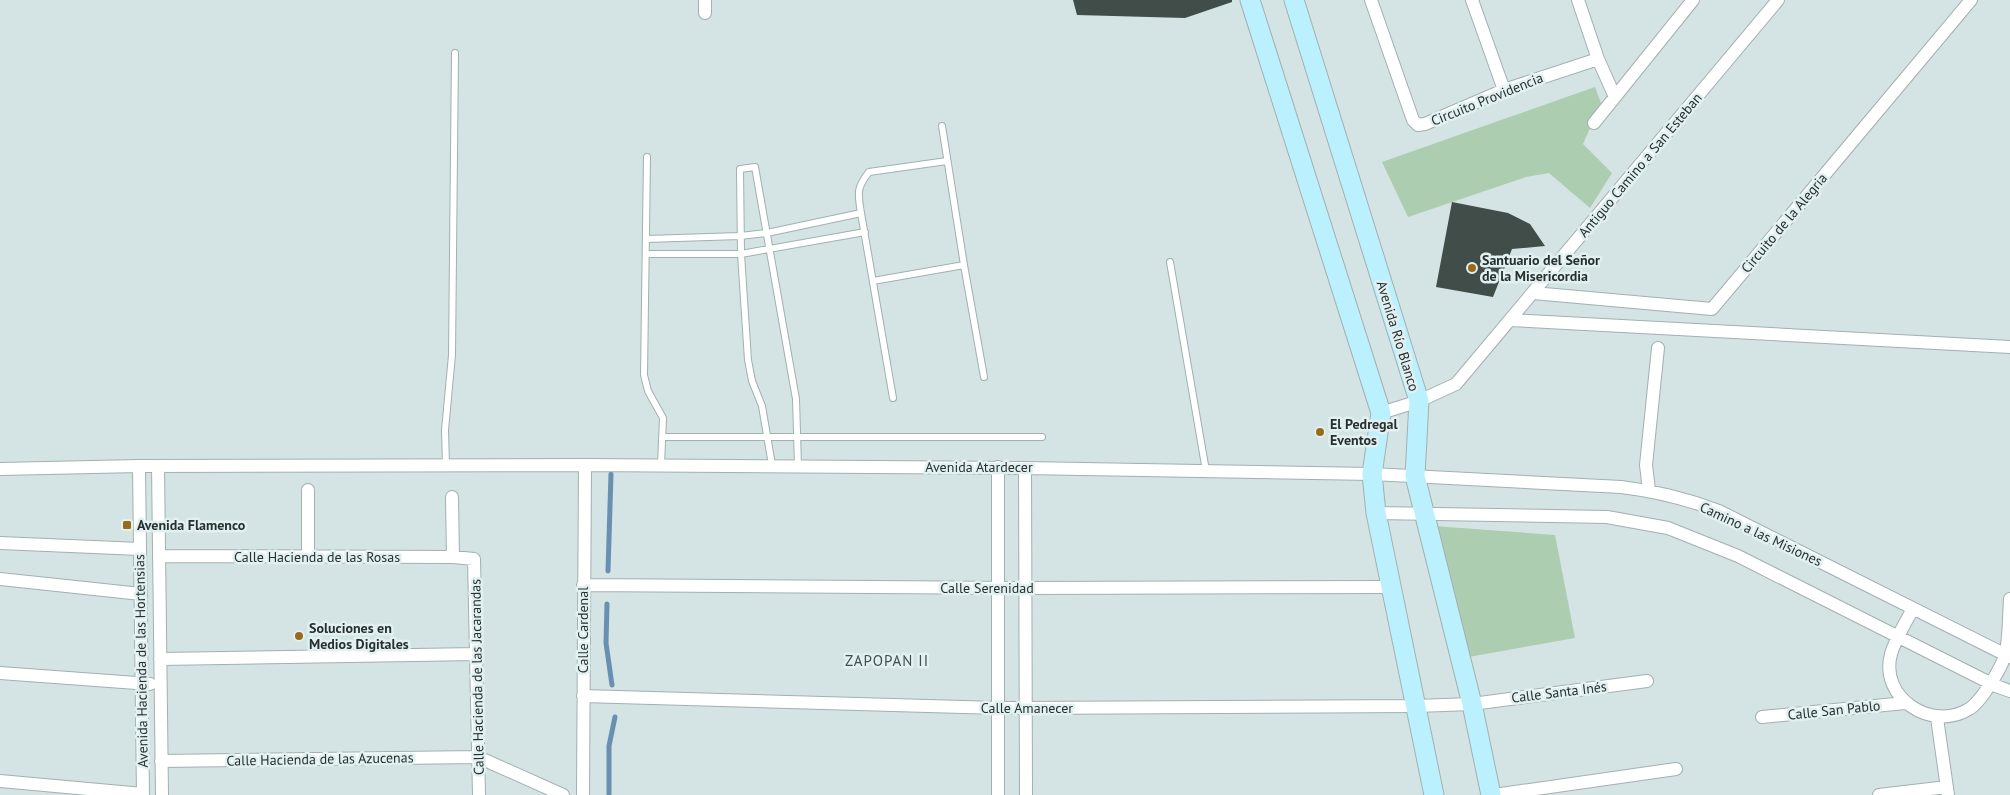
<svg xmlns="http://www.w3.org/2000/svg" width="2010" height="795" font-family="'PT Sans',sans-serif">
  <style>
    .green { fill: #accdb0 }
    .lines { fill: none; stroke-linecap: round; stroke-linejoin: round }
    .stream { stroke: #6a90b1; stroke-width: 5 }
    .building { fill: #414d49 }
    .lane-casing { stroke: #a2b0b0; stroke-width: 8 }
    .street-casing { stroke: #a2b0b0; stroke-width: 14 }
    .secondary-casing { stroke: #a2b0b0; stroke-width: 21 }
    .lane { stroke: #fff; stroke-width: 6 }
    .street { stroke: #fff; stroke-width: 12 }
    .secondary { stroke: #bbf0fe; stroke-width: 19 }
    .poi-dot { fill: #996a1b; stroke: #e1f0f1; stroke-width: 2 }
    .labels { text-anchor: middle; stroke-width: 5; stroke-linejoin: round; paint-order: stroke }
    .street-label { font-size: 14px; fill: #292f2f; stroke: #e1f0f1 }
    .poi-label { font-size: 14px; font-weight: bold; fill: #292f2f; stroke: #e1f0f1; text-anchor: start }
    .neighbourhood-label { font-size: 15px; letter-spacing: 1px; fill: #424e4e; stroke: #e1f0f1 }
  </style>
  <rect width="100%" height="100%" fill="#d4e3e3"/>
  <path class="green" d="M 1595,87 L 1601,103 L 1583,144 L 1612,173 L 1590,208 L 1549,173 L 1526,177 L 1408,217 L 1382,162 Z
    M 1433,526 L 1555,535 L 1575,638 L 1463,658 Z"/>
  <g class="lines">
    <path class="stream" d="M 608,571 L 611,474
      M 607,604 L 606,643 L 612,685
      M 609,794 L 609,746 L 615,717"/>
  </g>
  <path class="building" d="M 1073,0 L 1232,0 L 1232,2 L 1185,18 L 1077,15 Z
    M 1452,202 L 1508,213 L 1530,224 L 1545,246 L 1512,249 L 1493,297 L 1436,287 Z"/>
  <g class="lines">
    <defs>
      <path id="lane" d="M 942,126 L 964,265 L 984,377
        M 647,157 L 644,375 L 648,391 L 663,418 L 661,465
        M 646,239 L 740,236 L 767,233 L 861,213
        M 646,254 L 741,254 L 865,232
        M 1170,262 L 1206,471
        M 873,281 L 964,265
        M 893,398 L 861,213 C 858,194 856,188 869,172 L 947,161
        M 662,437 L 1042,437
        M 446,465 L 445,430 L 452,355 L 455,53
        M 772,465 L 762,406 L 752,381 L 748,360 L 741,254 L 740,169 L 755,167 L 796,399 L 798,466"/>
      <path id="street" d="M 705,0 L 705,13
        M 1371,0 L 1413,120 L 1418,125 L 1425,124 L 1504,90 L 1598,59
        M 1472,0 L 1504,90
        M 1578,0 L 1598,59 L 1615,97
        M 1594,123 L 1693,0
        M 1533,293 L 1712,309 L 1971,0
        M 1510,320 L 2010,347
        M 1381,413 L 1419,401 L 1456,384 L 1778,0
        M 139,466 L 143,795
        M 158,466 L 162,795
        M 998,467 L 998,795
        M 1025,468 L 1026,795
        M 0,469 L 139,466 L 585,465 L 1025,468 L 1372,474 L 1621,487 C 1655,491 1687,499 1719,511 L 2010,657
        M 308,490 L 308,557
        M 1649,490 L 1646,465 L 1658,348
        M 452,497 L 453,557
        M 1376,513 L 1607,517 L 1668,528 L 1738,556 L 1996,686 L 2010,691
        M 0,543 L 140,549
        M 159,556 L 453,557 L 474,559 L 479,795
        M 0,579 L 141,594
        M 583,585 L 1026,588 L 1391,587
        M 1913,609 C 1905,623 1896,638 1891,654 C 1879,698 1932,732 1969,709 C 1981,702 2000,670 2005,656 C 2009,642 2009,614 2010,599
        M 160,659 L 477,654
        M 0,673 L 150,684
        M 583,696 L 998,708 L 1416,706 L 1472,704 L 1647,681
        M 1762,717 L 1905,703
        M 1937,718 L 1948,795
        M 161,761 L 478,757 L 563,795
        M 0,781 L 143,794
        M 583,795 L 585,465
        M 1494,795 L 1676,769
        M 1879,795 L 1947,787"/>
      <path id="secondary" d="M 1250,0 L 1381,413 L 1372,474 L 1376,513 L 1434,795
        M 1294,0 L 1419,401 L 1415,476 L 1472,704 L 1491,795"/>
    </defs>
    <use href="#lane" class="lane-casing"/>
    <use href="#street" class="street-casing"/>
    <use href="#secondary" class="secondary-casing"/>
    <use href="#lane" class="lane"/>
    <use href="#street" class="street"/>
    <use href="#secondary" class="secondary"/>
  </g>
  <g class="poi-dot">
    <circle cx="1472" cy="268" r="5"/>
    <circle cx="1320" cy="432" r="5"/>
    <rect x="122" y="520" width="10" height="10" rx="2.5"/>
    <circle cx="299" cy="636" r="5"/>
  </g>
  <g class="labels">
    <g class="street-label">
      <text transform="translate(1487 99) rotate(-22)" y="5">Circuito Providencia</text>
      <text transform="translate(1640 165) rotate(-50)" y="5">Antiguo Camino a San Esteban</text>
      <text transform="translate(1784 223) rotate(-50)" y="5">Circuito de la Alegria</text>
      <text transform="translate(1398 336) rotate(73)" y="5">Avenida Río Blanco</text>
      <text x="979" y="472">Avenida Atardecer</text>
      <text transform="translate(1761 534) rotate(25)" y="5">Camino a las Misiones</text>
      <text x="317" y="562">Calle Hacienda de las Rosas</text>
      <text x="987" y="593">Calle Serenidad</text>
      <text transform="translate(583 630) rotate(-90)" y="5">Calle Cardenal</text>
      <text transform="translate(141 661) rotate(-91)" y="5">Avenida Hacienda de las Hortensias</text>
      <text transform="translate(477 677) rotate(-91)" y="5">Calle Hacienda de las Jacarandas</text>
      <text transform="translate(1559 692) rotate(-7)" y="5">Calle Santa Inés</text>
      <text x="1027" y="713">Calle Amanecer</text>
      <text transform="translate(1834 710) rotate(-6)" y="5">Calle San Pablo</text>
      <text transform="translate(320 759) rotate(-1)" y="5">Calle Hacienda de las Azucenas</text>
    </g>
    <g class="poi-label">
      <text x="1482" y="265">Santuario del Señor<tspan x="1482" dy="16">de la Misericordia</tspan></text>
      <text x="1330" y="429">El Pedregal<tspan x="1330" dy="16">Eventos</tspan></text>
      <text x="137" y="530">Avenida Flamenco</text>
      <text x="309" y="633">Soluciones en<tspan x="309" dy="16">Medios Digitales</tspan></text>
    </g>
    <g class="neighbourhood-label">
      <text x="887" y="666">ZAPOPAN II</text>
    </g>
  </g>
</svg>
